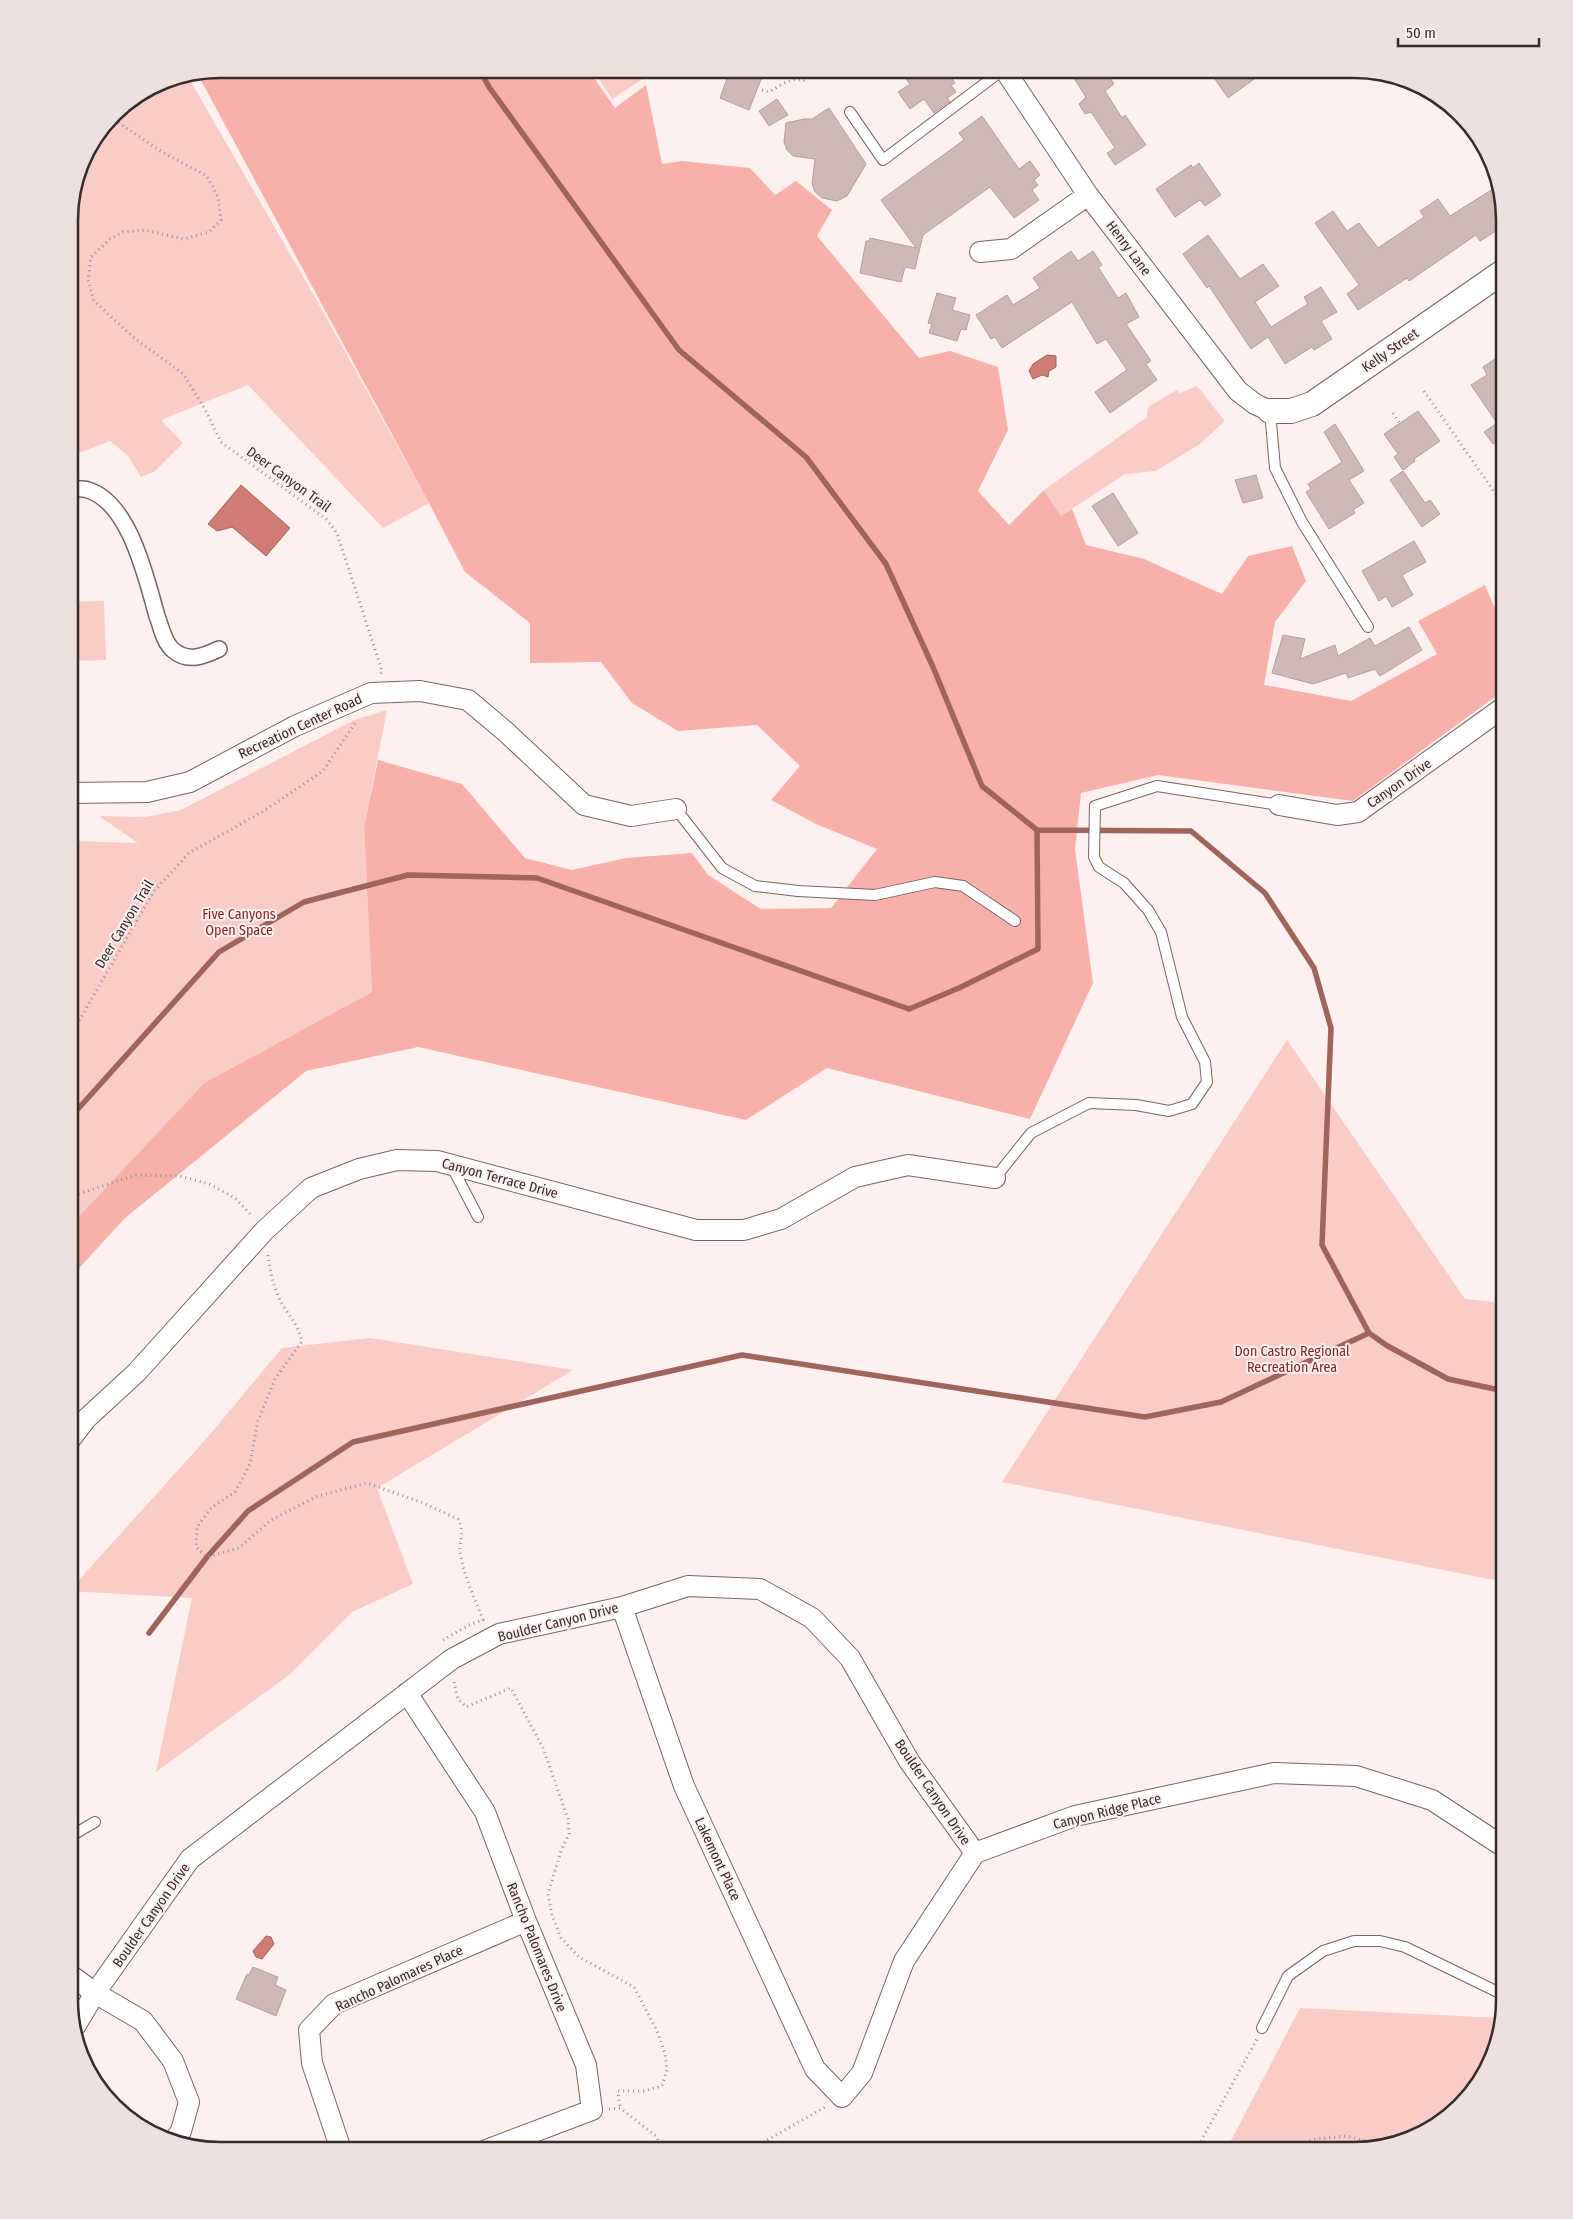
<svg xmlns="http://www.w3.org/2000/svg" width="1573" height="2219" font-family="'Fira Sans Condensed',sans-serif">
  <style>
    .green { fill: #f9ccc7 }
    .forest { fill: #f7b1aa }
    .water { fill: #ce7c74; stroke: #a0645e }
    .lines { fill: none; stroke-linecap: round; stroke-linejoin: round }
    .stream { stroke: #a0645e; stroke-width: 5.5 }
    .building { fill: #ceb9b6; stroke: #b49f9d }
    .service-casing { stroke: #786563; stroke-width: 12 }
    .pedestrian-casing { stroke: #786563; stroke-width: 18 }
    .minor-casing { stroke: #786563; stroke-width: 22 }
    .tertiary-casing { stroke: #786563; stroke-width: 26 }
    .path { stroke: #9d9290; stroke-width: 3; stroke-dasharray: 1 4; stroke-linecap: butt }
    .service { stroke: #fff; stroke-width: 10 }
    .pedestrian { stroke: #fff; stroke-width: 15 }
    .minor { stroke: #fff; stroke-width: 20 }
    .tertiary { stroke: #fff; stroke-width: 24 }
    .labels { text-anchor: middle; stroke-width: 4; stroke-linejoin: round; paint-order: stroke }
    .street-label { font-size: 14px; fill: #352c2b; stroke: #fef0ee }
    .park-label { font-size: 14px; fill: #872524; stroke: #fef0ee }
    .rim { fill: none; stroke: #352c2b; stroke-width: 2.5 }
  </style>
  <rect width="100%" height="100%" fill="#fef0ee"/>
  <path class="green" d="M 592,69 L 658,69 L 612,99 Z
    M 187,75 L 316,299 L 429,503 L 383,528 L 248,385 L 161,420 L 183,443 L 154,472 L 141,477 L 128,456 L 110,441 L 69,457 L 69,210 L 80,161 L 113,113 L 162,80 Z
    M 1197,386 L 1225,421 L 1200,444 L 1156,471 L 1125,474 L 1061,516 L 1044,490 L 1147,417 L 1148,407 L 1177,390 L 1180,393 Z
    M 104,601 L 106,660 L 69,661 L 69,602 Z
    M 387,710 L 364,827 L 372,992 L 204,1083 L 69,1227 L 69,841 L 138,843 L 99,816 L 145,817 L 181,810 L 354,720 Z
    M 1287,1040 L 1465,1299 L 1504,1303 L 1504,1582 L 1002,1482 Z
    M 370,1338 L 573,1370 L 377,1488 L 413,1584 L 352,1612 L 289,1675 L 156,1772 L 192,1598 L 69,1591 L 207,1438 L 282,1348 Z
    M 1300,2008 L 1499,2018 L 1484,2075 L 1429,2130 L 1354,2150 L 1226,2150 Z"/>
  <path class="forest" d="M 219,69 L 588,69 L 615,108 L 646,85 L 662,164 L 682,161 L 750,168 L 775,195 L 796,181 L 832,210 L 817,236 L 919,358 L 950,351 L 998,367 L 1008,430 L 978,491 L 1009,525 L 1044,490 L 1061,516 L 1072,509 L 1086,545 L 1144,559 L 1222,594 L 1248,556 L 1292,546 L 1306,581 L 1275,622 L 1264,685 L 1351,701 L 1437,654 L 1418,621 L 1485,585 L 1504,630 L 1504,690 L 1353,801 L 1158,775 L 1081,793 L 1075,849 L 1093,983 L 1030,1119 L 827,1068 L 746,1120 L 418,1047 L 306,1071 L 125,1218 L 69,1279 L 69,1227 L 204,1083 L 372,992 L 364,827 L 378,760 L 462,784 L 525,858 L 572,870 L 626,858 L 692,853 L 708,875 L 761,909 L 831,908 L 877,849 L 816,824 L 771,800 L 800,766 L 757,725 L 678,731 L 632,703 L 601,662 L 530,663 L 530,623 L 465,572 L 429,503 L 197,73 Z"/>
  <path class="water" d="M 1047,355 L 1056,356 L 1056,367 L 1049,371 L 1048,377 L 1042,375 L 1033,379 L 1029,371 L 1033,364 Z
    M 241,485 L 290,528 L 266,556 L 232,527 L 217,531 L 208,524 Z
    M 266,1936 L 271,1937 L 274,1944 L 262,1959 L 256,1957 L 253,1951 Z"/>
  <g class="lines">
    <path class="stream" d="M 479,69 L 489,87 L 679,350 L 806,457 L 886,564 L 933,667 L 982,786 L 1037,830 L 1191,831 L 1265,893 L 1314,968 L 1331,1028 L 1322,1245 L 1369,1333 L 1386,1345 L 1448,1379 L 1504,1391
      M 69,1119 L 219,952 L 304,902 L 408,875 L 537,878 L 909,1009 L 959,988 L 1038,949 L 1037,830
      M 149,1633 L 207,1557 L 248,1511 L 353,1442 L 742,1355 L 1145,1417 L 1221,1402 L 1369,1333"/>
  </g>
  <path class="building" d="M 739,69 L 762,77 L 749,110 L 720,98 L 729,73 L 737,76 Z
    M 898,69 L 945,69 L 955,83 L 951,85 L 956,92 L 947,98 L 950,101 L 934,113 L 924,99 L 910,109 L 898,92 L 910,84 Z
    M 1068,69 L 1104,69 L 1114,84 L 1105,91 L 1122,118 L 1125,115 L 1146,145 L 1115,165 L 1107,153 L 1115,148 L 1091,112 L 1085,114 L 1079,104 L 1086,97 Z
    M 1208,69 L 1268,69 L 1228,98 Z
    M 777,99 L 788,115 L 769,126 L 759,111 Z
    M 829,108 L 866,164 L 847,196 L 837,201 L 822,198 L 815,192 L 812,184 L 815,159 L 793,156 L 787,150 L 784,142 L 786,123 L 804,119 L 812,119 Z
    M 982,116 L 1019,169 L 1030,161 L 1040,175 L 1034,180 L 1038,185 L 1032,190 L 1039,200 L 1014,218 L 990,187 L 923,235 L 915,269 L 905,267 L 901,282 L 860,273 L 866,241 L 869,241 L 870,238 L 916,248 L 881,200 L 964,140 L 959,133 Z
    M 1199,163 L 1221,195 L 1205,206 L 1200,200 L 1175,217 L 1156,189 L 1191,165 L 1193,168 Z
    M 1496,187 L 1504,226 L 1480,241 L 1476,235 L 1409,281 L 1407,278 L 1358,310 L 1347,294 L 1359,285 L 1315,223 L 1333,211 L 1347,231 L 1359,223 L 1378,248 L 1424,217 L 1420,211 L 1438,199 L 1450,216 Z
    M 1208,235 L 1240,279 L 1263,264 L 1279,286 L 1255,302 L 1271,327 L 1308,304 L 1304,297 L 1321,287 L 1337,312 L 1321,321 L 1332,339 L 1314,350 L 1312,347 L 1285,364 L 1268,337 L 1251,349 L 1209,286 L 1207,288 L 1183,254 Z
    M 1071,251 L 1078,261 L 1093,251 L 1102,265 L 1098,267 L 1118,298 L 1126,293 L 1139,317 L 1126,324 L 1151,361 L 1146,364 L 1157,380 L 1110,413 L 1095,392 L 1127,370 L 1106,339 L 1097,344 L 1072,302 L 1002,348 L 995,337 L 991,339 L 976,315 L 1007,295 L 1013,305 L 1040,288 L 1033,278 Z
    M 937,293 L 956,298 L 952,310 L 970,315 L 966,330 L 961,329 L 957,341 L 929,333 L 932,324 L 928,323 Z
    M 1504,353 L 1504,436 L 1493,444 L 1484,432 L 1497,423 L 1471,385 L 1487,375 L 1483,367 Z
    M 1418,411 L 1440,441 L 1414,459 L 1415,461 L 1403,470 L 1394,457 L 1398,454 L 1384,434 Z
    M 1335,424 L 1364,471 L 1349,480 L 1364,503 L 1353,510 L 1355,513 L 1329,529 L 1306,492 L 1311,489 L 1308,484 L 1342,462 L 1324,432 Z
    M 1403,471 L 1425,503 L 1430,500 L 1440,514 L 1422,527 L 1390,480 Z
    M 1256,475 L 1263,498 L 1243,503 L 1235,480 Z
    M 1113,493 L 1138,533 L 1118,546 L 1092,506 Z
    M 1414,541 L 1426,562 L 1402,575 L 1413,595 L 1392,607 L 1386,596 L 1379,601 L 1362,571 Z
    M 1409,627 L 1422,650 L 1380,676 L 1375,669 L 1348,678 L 1346,673 L 1313,684 L 1272,673 L 1283,635 L 1305,639 L 1300,659 L 1335,645 L 1338,656 L 1370,638 L 1375,646 Z
    M 253,1967 L 278,1977 L 275,1985 L 286,1990 L 276,2016 L 236,1999 L 247,1974 L 249,1975 Z"/>
  <g class="lines">
    <defs>
      <path id="service" d="M 850,112 L 883,160 L 1004,69
        M 1270,411 L 1275,468 L 1302,522 L 1368,627
        M 676,809 L 722,868 L 755,886 L 798,891 L 875,895 L 935,882 L 963,886 L 1015,921
        M 451,1165 L 478,1217
        M 995,1178 L 1031,1133 L 1089,1103 L 1136,1105 L 1169,1111 L 1192,1104 L 1207,1082 L 1205,1062 L 1182,1017 L 1161,932 L 1148,910 L 1124,883 L 1099,867 L 1094,857 L 1095,806 L 1157,786 L 1279,805
        M 69,1833 L 76,1833 L 95,1822
        M 1262,2028 L 1288,1976 L 1323,1951 L 1354,1941 L 1380,1941 L 1405,1947 L 1504,1995"/>
      <path id="pedestrian" d="M 69,489 C 75,489 83,488 88,490 C 130,503 146,578 157,616 C 161,626 164,643 173,650 C 188,663 204,656 219,649"/>
      <path id="minor" d="M 1004,69 L 1088,195 L 1238,391 L 1255,404 L 1270,411
        M 980,252 L 1011,249 L 1088,195
        M 69,793 L 147,792 L 190,782 L 295,726 L 371,693 L 420,691 L 468,700 L 506,732 L 584,805 L 631,816 L 676,809
        M 1279,805 L 1337,815 L 1358,812 L 1504,707
        M 69,1441 L 86,1419 L 137,1372 L 265,1230 L 311,1188 L 359,1169 L 397,1160 L 437,1161 L 696,1230 L 744,1230 L 781,1219 L 855,1177 L 908,1165 L 995,1178
        M 622,1607 L 684,1786 L 815,2069 L 842,2097 L 862,2073 L 904,1961 L 975,1853 L 1075,1816 L 1274,1773 L 1356,1776 L 1432,1800 L 1504,1847
        M 407,1693 L 485,1812 L 526,1921 L 586,2065 L 592,2110 L 486,2150
        M 69,1974 L 95,1993 L 143,2021 L 173,2061 L 189,2102 L 181,2131 L 175,2139
        M 76,2025 L 95,1993 L 190,1859 L 452,1659 L 499,1634 L 622,1607 L 688,1586 L 760,1589 L 812,1618 L 850,1658 L 909,1761 L 975,1853
        M 341,2150 L 312,2063 L 309,2030 L 334,2004 L 526,1921"/>
      <path id="tertiary" d="M 1270,411 L 1291,411 L 1312,404 L 1504,271"/>
    </defs>
    <use href="#service" class="service-casing"/>
    <use href="#pedestrian" class="pedestrian-casing"/>
    <use href="#minor" class="minor-casing"/>
    <use href="#tertiary" class="tertiary-casing"/>
    <path class="path" d="M 762,90 L 769,92 C 781,85 793,75 807,82
      M 110,117 L 162,152 L 207,176 L 218,197 L 221,220 L 209,232 L 184,239 L 145,230 L 123,232 L 110,239 L 91,257 L 88,280 L 94,301 L 133,337 L 183,374 L 205,409 L 221,442 L 326,519 L 337,533 L 382,671 L 380,675
      M 1424,391 L 1504,506
      M 1393,413 L 1400,424
      M 69,1038 L 154,891 L 189,853 L 262,812 L 323,771 L 357,720
      M 69,1197 L 136,1175 L 180,1176 L 209,1184 L 235,1198 L 252,1216
      M 268,1255 C 270,1271 274,1289 282,1304 C 291,1319 297,1323 302,1341 L 275,1379 L 258,1421 L 250,1464 L 235,1492 L 211,1508 L 197,1527 L 196,1547 L 207,1557 L 239,1548 L 271,1520 L 318,1496 L 367,1483 L 423,1503 L 458,1519 C 466,1536 457,1541 461,1557 C 465,1579 475,1599 483,1620 L 469,1625 L 443,1640
      M 454,1682 L 458,1699 L 466,1707 L 511,1688 L 543,1748 L 568,1819 L 569,1834 L 561,1851 L 548,1894 L 552,1915 L 561,1938 L 579,1957 L 634,1987 L 657,2031 L 665,2053 L 667,2070 L 662,2086 L 644,2091 L 618,2091 L 620,2108
      M 609,2109 L 620,2108 L 656,2136 L 662,2150
      M 750,2150 L 825,2107
      M 1196,2150 L 1257,2039
      M 1281,2150 L 1316,2139 L 1346,2136 L 1378,2144"/>
    <use href="#service" class="service"/>
    <use href="#pedestrian" class="pedestrian"/>
    <use href="#minor" class="minor"/>
    <use href="#tertiary" class="tertiary"/>
  </g>
  <g class="labels">
    <g class="street-label">
      <text transform="translate(1129 248) rotate(53)" y="5">Henry Lane</text>
      <text transform="translate(1390 350) rotate(-35)" y="5">Kelly Street</text>
      <text transform="translate(289 479) rotate(36)" y="5">Deer Canyon Trail</text>
      <text transform="translate(300 726) rotate(-25)" y="5">Recreation Center Road</text>
      <text transform="translate(1399 783) rotate(-35)" y="5">Canyon Drive</text>
      <text transform="translate(124 924) rotate(-59)" y="5">Deer Canyon Trail</text>
      <text transform="translate(500 1178) rotate(15)" y="5">Canyon Terrace Drive</text>
      <text transform="translate(558 1622) rotate(-14)" y="5">Boulder Canyon Drive</text>
      <text transform="translate(933 1792) rotate(56)" y="5">Boulder Canyon Drive</text>
      <text transform="translate(1107 1811) rotate(-14)" y="5">Canyon Ridge Place</text>
      <text transform="translate(718 1859) rotate(65)" y="5">Lakemont Place</text>
      <text transform="translate(151 1915) rotate(-55)" y="5">Boulder Canyon Drive</text>
      <text transform="translate(537 1947) rotate(68)" y="5">Rancho Palomares Drive</text>
      <text transform="translate(399 1978) rotate(-25)" y="5">Rancho Palomares Place</text>
    </g>
    <g class="park-label">
      <text x="239" y="919">Five Canyons<tspan x="239" dy="16">Open Space</tspan></text>
      <text x="1292" y="1356">Don Castro Regional<tspan x="1292" dy="16">Recreation Area</tspan></text>
    </g>
  </g>
  <path d="M0 0H1573V2219H0ZM220 78H1354A142 142 0 0 1 1496 220V2000A142 142 0 0 1 1354 2142H220A142 142 0 0 1 78 2000V220A142 142 0 0 1 220 78Z" fill="#eee0de" fill-rule="evenodd"/>
  <path class="rim" d="M220 78H1354A142 142 0 0 1 1496 220V2000A142 142 0 0 1 1354 2142H220A142 142 0 0 1 78 2000V220A142 142 0 0 1 220 78Z"/>
  <path d="M1398 38v8h141v-8" fill="none" stroke="#352c2b" stroke-width="2.5"/>
  <text x="1406" y="38" font-size="15" fill="#352c2b" stroke="#fef0ee" stroke-width="4" paint-order="stroke">50 m</text>
</svg>
